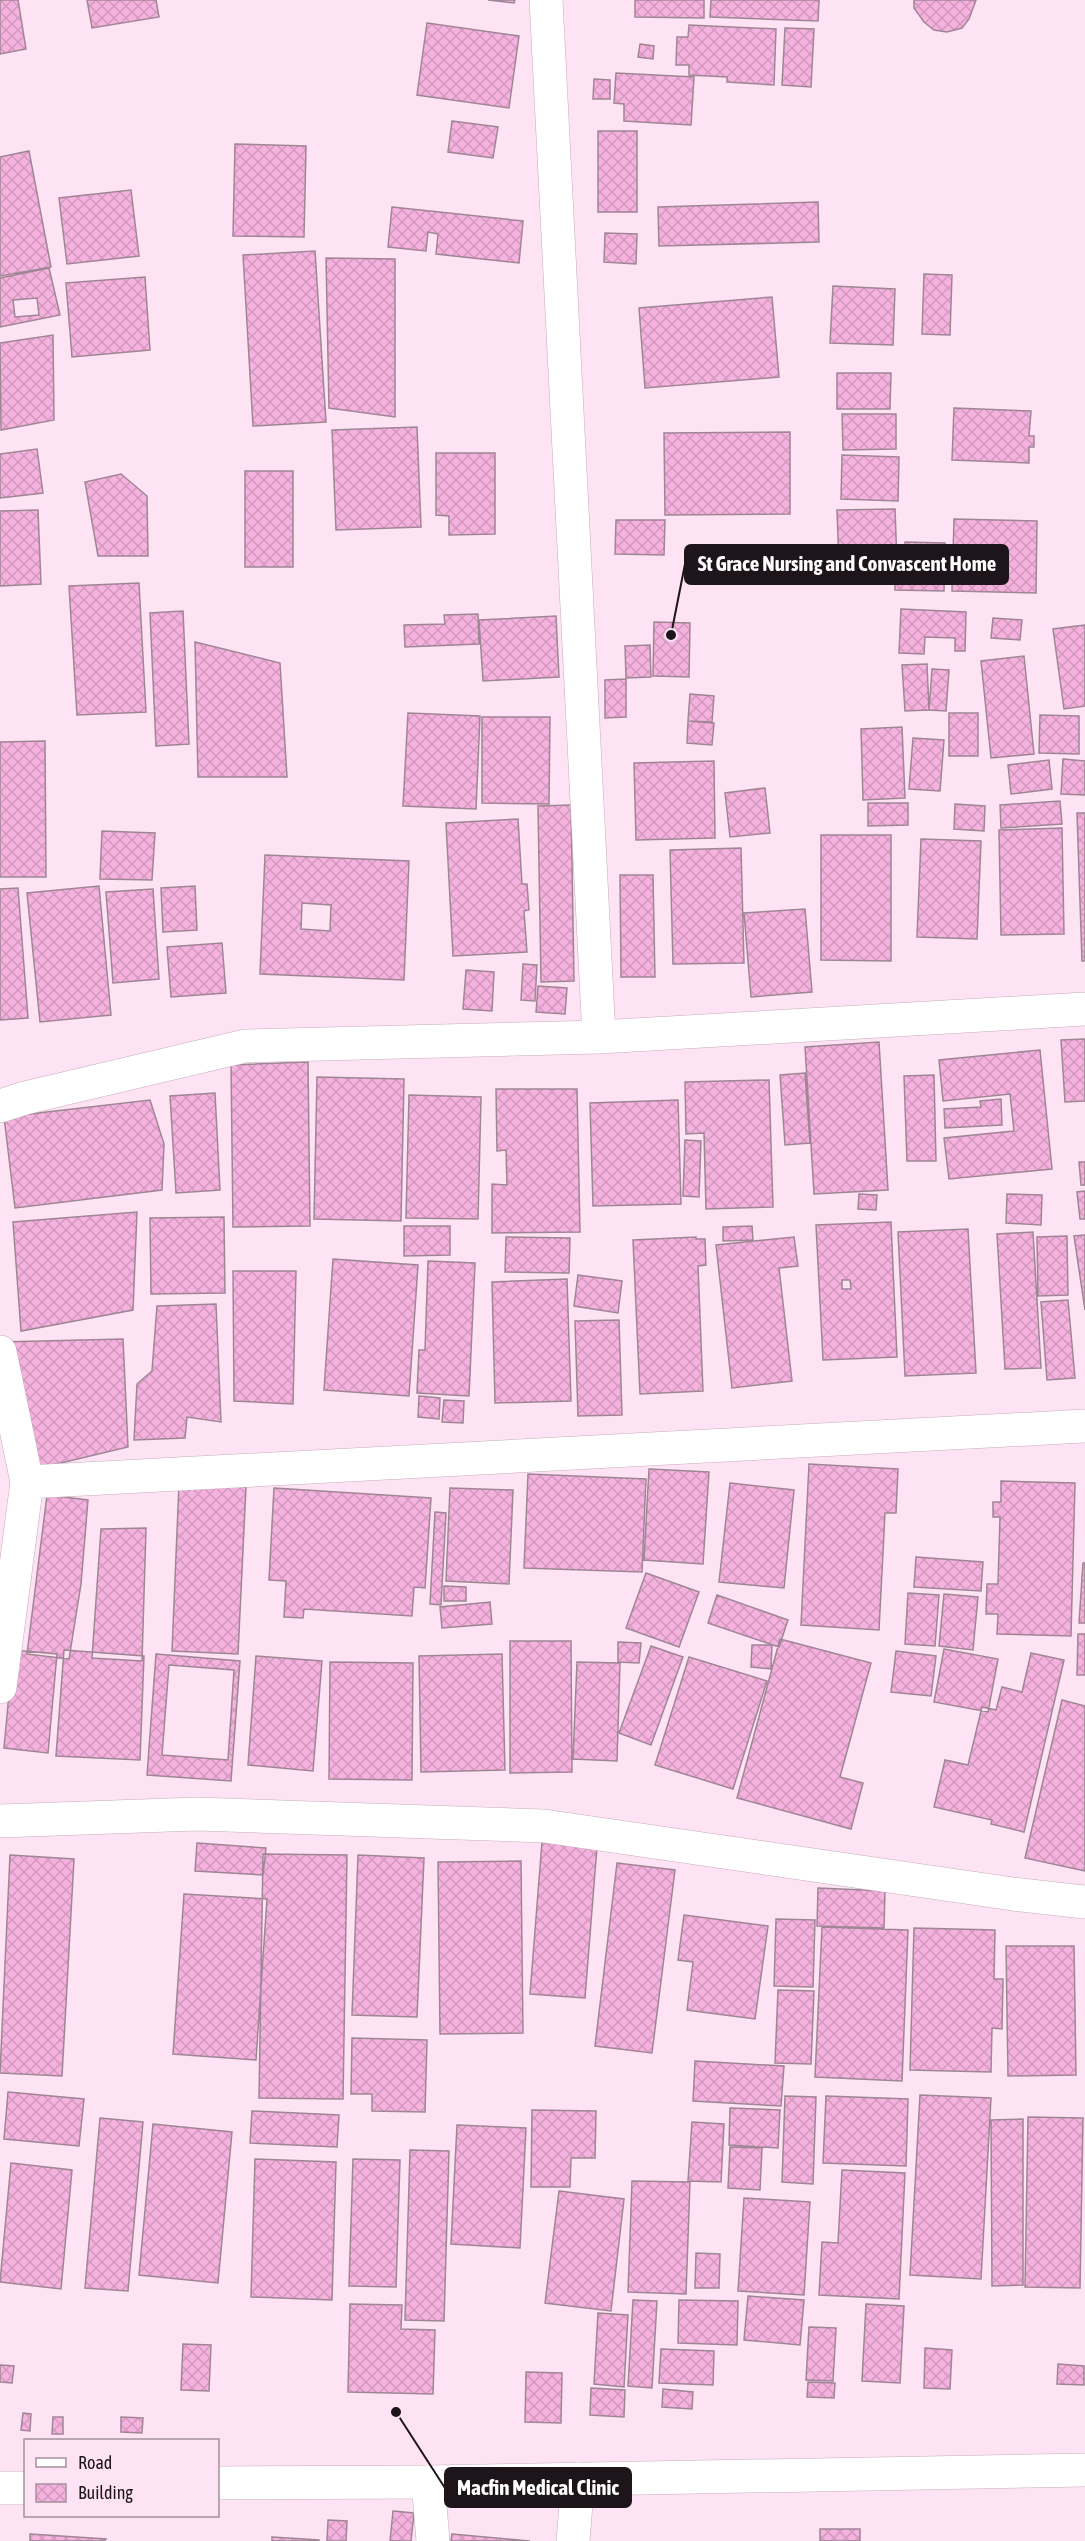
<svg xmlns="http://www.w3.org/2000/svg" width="1085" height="2541" font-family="'Asap Condensed',sans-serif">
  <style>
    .building { fill: url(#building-cross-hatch); stroke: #9f8695; stroke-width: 1.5; fill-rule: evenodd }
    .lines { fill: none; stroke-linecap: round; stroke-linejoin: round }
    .minor-casing { stroke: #c6acbc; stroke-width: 34 }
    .major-casing { stroke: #c6acbc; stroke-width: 34 }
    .minor { stroke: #fff; stroke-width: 33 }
    .major { stroke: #fff; stroke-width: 33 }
    .leader { fill: none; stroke: #1e151b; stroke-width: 2 }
    .callout-dot { fill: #1e151b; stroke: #fee3f4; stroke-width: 2 }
    .callout { fill: #1e151b; stroke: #1e151b; stroke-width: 2 }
    .callout-label { font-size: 21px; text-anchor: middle; font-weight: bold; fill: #fff }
  </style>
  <defs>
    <pattern id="building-cross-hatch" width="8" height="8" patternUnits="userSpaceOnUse" patternTransform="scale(1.5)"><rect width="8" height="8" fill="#f6b2de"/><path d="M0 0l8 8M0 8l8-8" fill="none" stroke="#d298be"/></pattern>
  </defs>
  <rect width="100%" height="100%" fill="#fee3f4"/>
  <path class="building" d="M 0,0 L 18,0 L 26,49 L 0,54 Z
    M 87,0 L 156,0 L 159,17 L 92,28 Z
    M 488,0 L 515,0 L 514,3 Z
    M 635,0 L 704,0 L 704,18 L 635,17 Z
    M 711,0 L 819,0 L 818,21 L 710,17 Z
    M 914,0 L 976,0 L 969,19 L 962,28 L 947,32 L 934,30 L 924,22 L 914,8 Z
    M 427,23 L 519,36 L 509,108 L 417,95 Z
    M 689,25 L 776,29 L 774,85 L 727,82 L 727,77 L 689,75 L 689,65 L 676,65 L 677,37 L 688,37 Z
    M 785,28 L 814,29 L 811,87 L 782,85 Z
    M 640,44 L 654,46 L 653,59 L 638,57 Z
    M 616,73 L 694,77 L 691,125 L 624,121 L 624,104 L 614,103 Z
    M 594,79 L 610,80 L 610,99 L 593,99 Z
    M 452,121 L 498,127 L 493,158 L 448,152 Z
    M 598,131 L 637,131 L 637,212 L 598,212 Z
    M 235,144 L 306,146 L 304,237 L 233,236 Z
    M 29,151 L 51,267 L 0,276 L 0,157 Z
    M 131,190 L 139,256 L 67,264 L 59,198 Z
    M 818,202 L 819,242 L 659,246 L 658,207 Z
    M 392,207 L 523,221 L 519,263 L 436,254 L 438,234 L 428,232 L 426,251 L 388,247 Z
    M 605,233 L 637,234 L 636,264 L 604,262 Z
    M 315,251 L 326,422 L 253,426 L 243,255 Z
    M 326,258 L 395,259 L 395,417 L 329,408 Z
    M 49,268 L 60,315 L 0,327 L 0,278 ZM 37,298 L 39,315 L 15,317 L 13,300 Z
    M 924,274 L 952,275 L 950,335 L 922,334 Z
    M 145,277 L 150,350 L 72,357 L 66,283 Z
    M 833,286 L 895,289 L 893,345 L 830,343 Z
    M 772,297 L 779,377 L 645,388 L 639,308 Z
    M 53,335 L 54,420 L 1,430 L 0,343 Z
    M 837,373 L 891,373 L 890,409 L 837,409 Z
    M 954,408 L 1031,411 L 1029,436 L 1034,436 L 1034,447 L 1029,447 L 1029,463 L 952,460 Z
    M 842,414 L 896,414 L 896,449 L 843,450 Z
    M 417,427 L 421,527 L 336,530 L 332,430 Z
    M 790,432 L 790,514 L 665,515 L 664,433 Z
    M 37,449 L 43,493 L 0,498 L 0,454 Z
    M 436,453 L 495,453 L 495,534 L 449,535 L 449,516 L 436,515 Z
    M 842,455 L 899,457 L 898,501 L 841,499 Z
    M 245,471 L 293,471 L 293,567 L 245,567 Z
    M 121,474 L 147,496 L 148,556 L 98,556 L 85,482 Z
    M 895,509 L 897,563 L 839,565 L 837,510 Z
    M 38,510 L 41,584 L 0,586 L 0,511 Z
    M 954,519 L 1037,521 L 1036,593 L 952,591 Z
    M 616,520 L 665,520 L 664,555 L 615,554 Z
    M 905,542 L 945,543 L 944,591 L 895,590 L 895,570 L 904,571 Z
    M 139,583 L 146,712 L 77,715 L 69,586 Z
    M 901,609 L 966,612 L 965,651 L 955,651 L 955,638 L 925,637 L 924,654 L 899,653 Z
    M 183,611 L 189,744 L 156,746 L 150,613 Z
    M 478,614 L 479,644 L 405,647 L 404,625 L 445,624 L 444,615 Z
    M 556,616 L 559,677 L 483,681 L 479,620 Z
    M 993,618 L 1022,620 L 1020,640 L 991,638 Z
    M 654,622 L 690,623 L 689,677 L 653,676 Z
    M 1085,625 L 1085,706 L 1064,709 L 1053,629 Z
    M 195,642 L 280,663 L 287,777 L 198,777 Z
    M 650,645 L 651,677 L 626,678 L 625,646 Z
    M 1024,656 L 1034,754 L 991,758 L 981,661 Z
    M 927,664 L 929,710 L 905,711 L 902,665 Z
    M 932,669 L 949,670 L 946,711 L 929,710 Z
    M 626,679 L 626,717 L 605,718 L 605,680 Z
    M 690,694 L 714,696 L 712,722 L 688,721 Z
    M 408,713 L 480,716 L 476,809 L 403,806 Z
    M 949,713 L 978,713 L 978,756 L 949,756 Z
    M 1040,715 L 1079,716 L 1079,754 L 1039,753 Z
    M 482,717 L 550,717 L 549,804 L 482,803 Z
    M 688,721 L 714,723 L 712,745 L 687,743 Z
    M 902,727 L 905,798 L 863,800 L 861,729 Z
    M 913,738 L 944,740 L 940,791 L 909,789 Z
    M 45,741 L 46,877 L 0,877 L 0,742 Z
    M 1063,759 L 1085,761 L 1085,795 L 1061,794 Z
    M 1049,760 L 1052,789 L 1011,794 L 1008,765 Z
    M 714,761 L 715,838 L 636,840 L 634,763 Z
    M 765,788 L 770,833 L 730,837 L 725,793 Z
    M 1060,801 L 1062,824 L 1001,828 L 1000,805 Z
    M 868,803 L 908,803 L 908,825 L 868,826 Z
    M 955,804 L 985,806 L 984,831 L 954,829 Z
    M 571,805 L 574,981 L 541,982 L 538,806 Z
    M 1077,813 L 1085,813 L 1085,961 L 1082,961 Z
    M 518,819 L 522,884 L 527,884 L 529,910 L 524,911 L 527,952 L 453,956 L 446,823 Z
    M 1062,828 L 1064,934 L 1001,935 L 999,830 Z
    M 102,831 L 155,833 L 152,880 L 100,879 Z
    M 821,835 L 891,835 L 891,961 L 821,960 Z
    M 921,839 L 981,841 L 977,939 L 917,937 Z
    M 741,848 L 744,963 L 673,964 L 670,850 Z
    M 265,855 L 409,861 L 404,980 L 260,974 ZM 302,903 L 331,905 L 330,931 L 301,929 Z
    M 620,875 L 653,875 L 655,977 L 621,977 Z
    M 99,886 L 111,1015 L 40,1022 L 27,893 Z
    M 195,886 L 197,930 L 163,932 L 161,888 Z
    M 18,888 L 28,1018 L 0,1020 L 0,889 Z
    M 153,889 L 159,979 L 113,983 L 106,892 Z
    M 805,909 L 812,992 L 751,997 L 744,913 Z
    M 222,943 L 226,993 L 171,997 L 167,947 Z
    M 523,964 L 537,965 L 535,1001 L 521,1000 Z
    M 466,970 L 494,972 L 492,1011 L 463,1009 Z
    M 538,986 L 567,988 L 565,1014 L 536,1012 Z
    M 1085,1039 L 1085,1101 L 1065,1102 L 1061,1040 Z
    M 879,1042 L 888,1190 L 814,1194 L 805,1047 Z
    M 1040,1050 L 1052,1169 L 949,1179 L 944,1138 L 1014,1131 L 1010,1094 L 943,1101 L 939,1060 Z
    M 308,1062 L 310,1226 L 233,1227 L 231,1065 Z
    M 805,1073 L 810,1143 L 785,1145 L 780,1075 Z
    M 934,1075 L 936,1161 L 907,1161 L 904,1076 Z
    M 317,1077 L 404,1079 L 401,1221 L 314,1219 Z
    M 769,1080 L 773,1207 L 706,1209 L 704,1133 L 686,1134 L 685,1082 Z
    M 496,1089 L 577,1089 L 580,1232 L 492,1233 L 492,1184 L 507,1185 L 506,1150 L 497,1151 Z
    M 215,1093 L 220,1190 L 176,1193 L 170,1096 Z
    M 409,1095 L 481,1097 L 478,1219 L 406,1218 Z
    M 1001,1099 L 1002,1125 L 945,1128 L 944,1109 L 981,1107 L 980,1101 Z
    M 150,1100 L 164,1144 L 162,1190 L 15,1208 L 4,1117 Z
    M 678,1100 L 681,1204 L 593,1206 L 590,1103 Z
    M 685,1140 L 701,1141 L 699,1197 L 683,1196 Z
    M 1079,1162 L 1085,1162 L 1085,1185 L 1081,1185 Z
    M 1085,1191 L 1085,1219 L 1080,1219 L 1077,1192 Z
    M 859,1194 L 877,1195 L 876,1210 L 858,1209 Z
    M 1007,1194 L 1042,1195 L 1041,1225 L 1006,1223 Z
    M 137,1212 L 133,1310 L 21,1331 L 13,1222 Z
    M 224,1217 L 225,1293 L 151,1294 L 150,1218 Z
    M 891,1222 L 897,1357 L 823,1360 L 816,1225 ZM 842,1280 L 850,1280 L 851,1289 L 842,1289 Z
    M 404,1226 L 450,1226 L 450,1255 L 404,1256 Z
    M 752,1226 L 753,1240 L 723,1241 L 723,1227 Z
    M 968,1229 L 976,1373 L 905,1376 L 898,1232 Z
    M 1033,1232 L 1041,1368 L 1005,1369 L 997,1234 Z
    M 1085,1235 L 1085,1310 L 1074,1236 Z
    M 1067,1236 L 1068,1295 L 1038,1296 L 1037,1237 Z
    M 506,1237 L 570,1238 L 569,1273 L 505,1272 Z
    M 696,1237 L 696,1239 L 705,1239 L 706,1265 L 698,1266 L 703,1391 L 640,1394 L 633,1240 Z
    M 794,1237 L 798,1266 L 779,1268 L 792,1381 L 732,1388 L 716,1245 Z
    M 333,1259 L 418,1265 L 409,1396 L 324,1390 Z
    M 428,1261 L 475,1263 L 469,1396 L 417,1393 L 419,1350 L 425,1350 Z
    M 233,1271 L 296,1271 L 293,1404 L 234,1401 Z
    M 578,1275 L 622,1281 L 618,1313 L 574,1306 Z
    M 567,1279 L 571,1401 L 495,1403 L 492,1282 Z
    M 1068,1300 L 1075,1378 L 1047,1380 L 1041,1302 Z
    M 216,1304 L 221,1422 L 187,1417 L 185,1438 L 134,1440 L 137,1384 L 152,1371 L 157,1306 Z
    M 619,1320 L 622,1415 L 578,1416 L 575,1321 Z
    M 123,1339 L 128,1447 L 27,1471 L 1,1342 Z
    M 419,1396 L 440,1398 L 439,1419 L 418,1417 Z
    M 444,1400 L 464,1401 L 463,1423 L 442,1422 Z
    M 809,1464 L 898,1469 L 896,1513 L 885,1513 L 879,1630 L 801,1625 Z
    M 649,1469 L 709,1472 L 703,1564 L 644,1560 Z
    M 528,1474 L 646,1479 L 642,1572 L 524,1568 Z
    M 1001,1481 L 1075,1483 L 1071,1636 L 997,1634 L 998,1614 L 986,1614 L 987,1584 L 998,1584 L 1000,1517 L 993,1517 L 993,1502 L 1001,1502 Z
    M 730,1483 L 794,1490 L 784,1588 L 719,1582 Z
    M 179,1484 L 246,1487 L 238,1654 L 172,1651 Z
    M 274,1488 L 431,1498 L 425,1588 L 414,1587 L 412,1616 L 304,1609 L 303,1618 L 284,1617 L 286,1581 L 269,1580 Z
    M 450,1488 L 513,1490 L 509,1584 L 446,1581 Z
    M 47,1495 L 88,1500 L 81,1584 L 69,1659 L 27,1654 Z
    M 435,1512 L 446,1513 L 441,1605 L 430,1604 Z
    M 146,1528 L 142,1661 L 92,1658 L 101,1529 Z
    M 916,1557 L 983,1562 L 981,1591 L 914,1587 Z
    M 1083,1563 L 1085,1563 L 1085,1623 L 1079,1623 Z
    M 646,1573 L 699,1592 L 679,1647 L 626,1628 Z
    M 444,1586 L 466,1587 L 466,1601 L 444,1601 Z
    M 908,1593 L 939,1595 L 935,1646 L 905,1644 Z
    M 944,1594 L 978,1597 L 973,1650 L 939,1646 Z
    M 717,1595 L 788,1620 L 779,1647 L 708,1623 Z
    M 490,1602 L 492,1624 L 442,1628 L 440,1607 Z
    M 1078,1634 L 1085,1634 L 1085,1675 L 1077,1675 Z
    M 780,1639 L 871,1663 L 840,1777 L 863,1783 L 851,1829 L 737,1798 Z
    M 510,1641 L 571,1641 L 572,1772 L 510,1773 Z
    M 618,1642 L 641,1643 L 639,1663 L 618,1662 Z
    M 752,1645 L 772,1645 L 771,1669 L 751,1667 Z
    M 651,1646 L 683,1657 L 651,1745 L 619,1733 Z
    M 944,1649 L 998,1659 L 988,1712 L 934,1702 Z
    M 13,1650 L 57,1654 L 48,1753 L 4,1748 Z
    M 64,1650 L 144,1656 L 140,1760 L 56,1756 Z
    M 896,1651 L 936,1656 L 931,1696 L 891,1692 Z
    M 1031,1653 L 1064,1660 L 1024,1832 L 991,1824 L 992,1820 L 934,1807 L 945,1760 L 968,1765 L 982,1707 L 996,1710 L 1002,1687 L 1022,1692 Z
    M 156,1654 L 240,1661 L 231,1781 L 147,1775 Z
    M 502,1654 L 505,1770 L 421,1772 L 419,1656 Z
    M 256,1656 L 322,1661 L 313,1771 L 248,1765 Z
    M 689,1657 L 767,1681 L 733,1789 L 655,1765 Z
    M 330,1662 L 413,1663 L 412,1780 L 329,1779 Z
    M 577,1662 L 620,1663 L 617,1761 L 573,1759 Z
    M 169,1665 L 234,1670 L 228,1760 L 162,1755 Z
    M 1062,1700 L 1085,1706 L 1085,1871 L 1025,1858 Z
    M 542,1842 L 597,1847 L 585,1998 L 530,1994 Z
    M 197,1843 L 266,1848 L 263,1875 L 195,1871 Z
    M 263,1854 L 347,1855 L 343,2099 L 259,2098 Z
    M 10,1855 L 74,1859 L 62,2076 L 0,2073 Z
    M 358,1855 L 424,1858 L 417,2017 L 352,2015 Z
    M 521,1861 L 523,2033 L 440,2034 L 438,1862 Z
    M 617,1863 L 675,1870 L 652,2053 L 595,2046 Z
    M 818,1888 L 885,1891 L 884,1928 L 817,1926 Z
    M 184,1894 L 267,1899 L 256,2060 L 173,2054 Z
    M 684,1915 L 768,1926 L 755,2019 L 687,2010 L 693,1962 L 678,1960 Z
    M 776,1919 L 815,1920 L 813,1987 L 774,1986 Z
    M 822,1927 L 908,1930 L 902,2081 L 815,2077 Z
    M 914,1928 L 995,1930 L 994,1979 L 1003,1979 L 1002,2029 L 992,2028 L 991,2072 L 910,2070 Z
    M 1006,1946 L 1074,1946 L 1076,2075 L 1008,2076 Z
    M 778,1990 L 814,1991 L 811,2064 L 775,2063 Z
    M 352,2038 L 427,2040 L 425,2112 L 372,2111 L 372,2094 L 351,2094 Z
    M 695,2061 L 784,2066 L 781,2106 L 693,2101 Z
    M 8,2092 L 84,2099 L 79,2146 L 4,2139 Z
    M 920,2095 L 991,2098 L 981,2279 L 910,2275 Z
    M 785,2096 L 816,2097 L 813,2184 L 782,2182 Z
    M 826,2096 L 908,2099 L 906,2166 L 823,2163 Z
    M 730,2108 L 780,2110 L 778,2148 L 729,2145 Z
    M 532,2110 L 596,2111 L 595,2158 L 571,2158 L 570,2187 L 531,2187 Z
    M 252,2111 L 339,2115 L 337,2147 L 250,2143 Z
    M 1028,2117 L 1083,2118 L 1080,2288 L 1025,2287 Z
    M 100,2118 L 143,2122 L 128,2291 L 85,2288 Z
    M 1023,2119 L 1023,2285 L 992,2286 L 991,2120 Z
    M 692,2122 L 724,2124 L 721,2182 L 688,2181 Z
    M 153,2124 L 232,2132 L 218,2283 L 139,2275 Z
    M 457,2125 L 526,2128 L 520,2248 L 451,2244 Z
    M 730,2147 L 762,2148 L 760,2190 L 728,2188 Z
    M 410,2150 L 449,2151 L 444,2321 L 405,2320 Z
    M 255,2159 L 336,2162 L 332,2300 L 251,2297 Z
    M 353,2159 L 400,2160 L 396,2287 L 349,2286 Z
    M 11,2163 L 72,2170 L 61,2289 L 0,2282 Z
    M 842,2170 L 905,2173 L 899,2299 L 819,2295 L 822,2242 L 838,2243 Z
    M 632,2181 L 690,2182 L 686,2294 L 628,2292 Z
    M 559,2191 L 624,2199 L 611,2311 L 545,2303 Z
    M 744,2198 L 810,2202 L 804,2295 L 738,2291 Z
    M 696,2253 L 720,2254 L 719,2288 L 695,2288 Z
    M 748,2296 L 804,2300 L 800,2345 L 744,2340 Z
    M 633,2300 L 657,2301 L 652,2388 L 628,2386 Z
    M 679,2300 L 738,2301 L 737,2345 L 678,2343 Z
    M 350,2304 L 402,2305 L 401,2329 L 435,2330 L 433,2394 L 348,2392 Z
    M 866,2304 L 904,2306 L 900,2383 L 862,2381 Z
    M 598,2313 L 628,2315 L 624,2387 L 594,2384 Z
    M 809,2327 L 836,2328 L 833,2381 L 806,2380 Z
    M 183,2344 L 211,2345 L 209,2391 L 181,2390 Z
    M 925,2348 L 952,2350 L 950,2389 L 924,2388 Z
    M 661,2349 L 714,2351 L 713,2385 L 659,2383 Z
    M 1058,2364 L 1084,2366 L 1084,2385 L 1057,2384 Z
    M 0,2365 L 14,2366 L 12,2383 L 0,2382 Z
    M 526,2372 L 562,2373 L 561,2423 L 525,2422 Z
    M 808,2382 L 835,2383 L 834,2398 L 807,2397 Z
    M 591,2388 L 625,2390 L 624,2417 L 590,2415 Z
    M 663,2389 L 693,2392 L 692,2409 L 662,2407 Z
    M 23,2413 L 31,2414 L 30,2431 L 21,2430 Z
    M 53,2417 L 63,2417 L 63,2434 L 52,2434 Z
    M 121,2417 L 143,2418 L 142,2433 L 121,2432 Z
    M 393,2511 L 414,2513 L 411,2541 L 390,2541 Z
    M 328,2520 L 347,2521 L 346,2541 L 327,2541 Z
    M 820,2529 L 860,2529 L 860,2541 L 820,2541 Z
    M 30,2534 L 106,2539 L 105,2541 L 30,2541 Z
    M 452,2534 L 530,2541 L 451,2541 Z
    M 272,2537 L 319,2540 L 319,2541 L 272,2541 Z"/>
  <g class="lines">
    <defs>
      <path id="minor" d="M 546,0 L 599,1037
        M 0,1106 L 25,1098 L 245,1046 L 599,1037 L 1085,1009
        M 0,1352 L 27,1482 L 0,1687
        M 27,1482 L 1085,1426
        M 0,1821 L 197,1814 L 544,1826 L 1013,1894 L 1085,1902
        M 428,2482 L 433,2541
        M 573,2541 L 578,2479"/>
      <path id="major" d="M 218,2483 L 428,2482 L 1085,2470
        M 0,2488 L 26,2488"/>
    </defs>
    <use href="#minor" class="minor-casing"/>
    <use href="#major" class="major-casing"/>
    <use href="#minor" class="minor"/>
    <use href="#major" class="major"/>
  </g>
  <path class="leader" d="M671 635L685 564M396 2412L445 2488"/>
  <g class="callout-dot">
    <circle cx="671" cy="635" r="6"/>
    <circle cx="396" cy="2412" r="6"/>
  </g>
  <g class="callout">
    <rect x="685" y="545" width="323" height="39" rx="6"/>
    <rect x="445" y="2468" width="186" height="39" rx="6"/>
  </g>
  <g class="callout-label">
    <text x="847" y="571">St Grace Nursing and Convascent Home</text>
    <text x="538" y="2495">Macfin Medical Clinic</text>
  </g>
  <rect x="24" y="2439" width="195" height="78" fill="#fee3f4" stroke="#a4919d" stroke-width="1.5"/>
  <rect x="36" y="2458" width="30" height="9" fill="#ffffff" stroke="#a4919d" stroke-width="1.5"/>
  <text x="78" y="2469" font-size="18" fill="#1e151b">Road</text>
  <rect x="36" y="2484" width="30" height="18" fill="url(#building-cross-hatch)" stroke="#a4919d" stroke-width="1.5"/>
  <text x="78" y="2499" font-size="18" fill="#1e151b">Building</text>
</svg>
